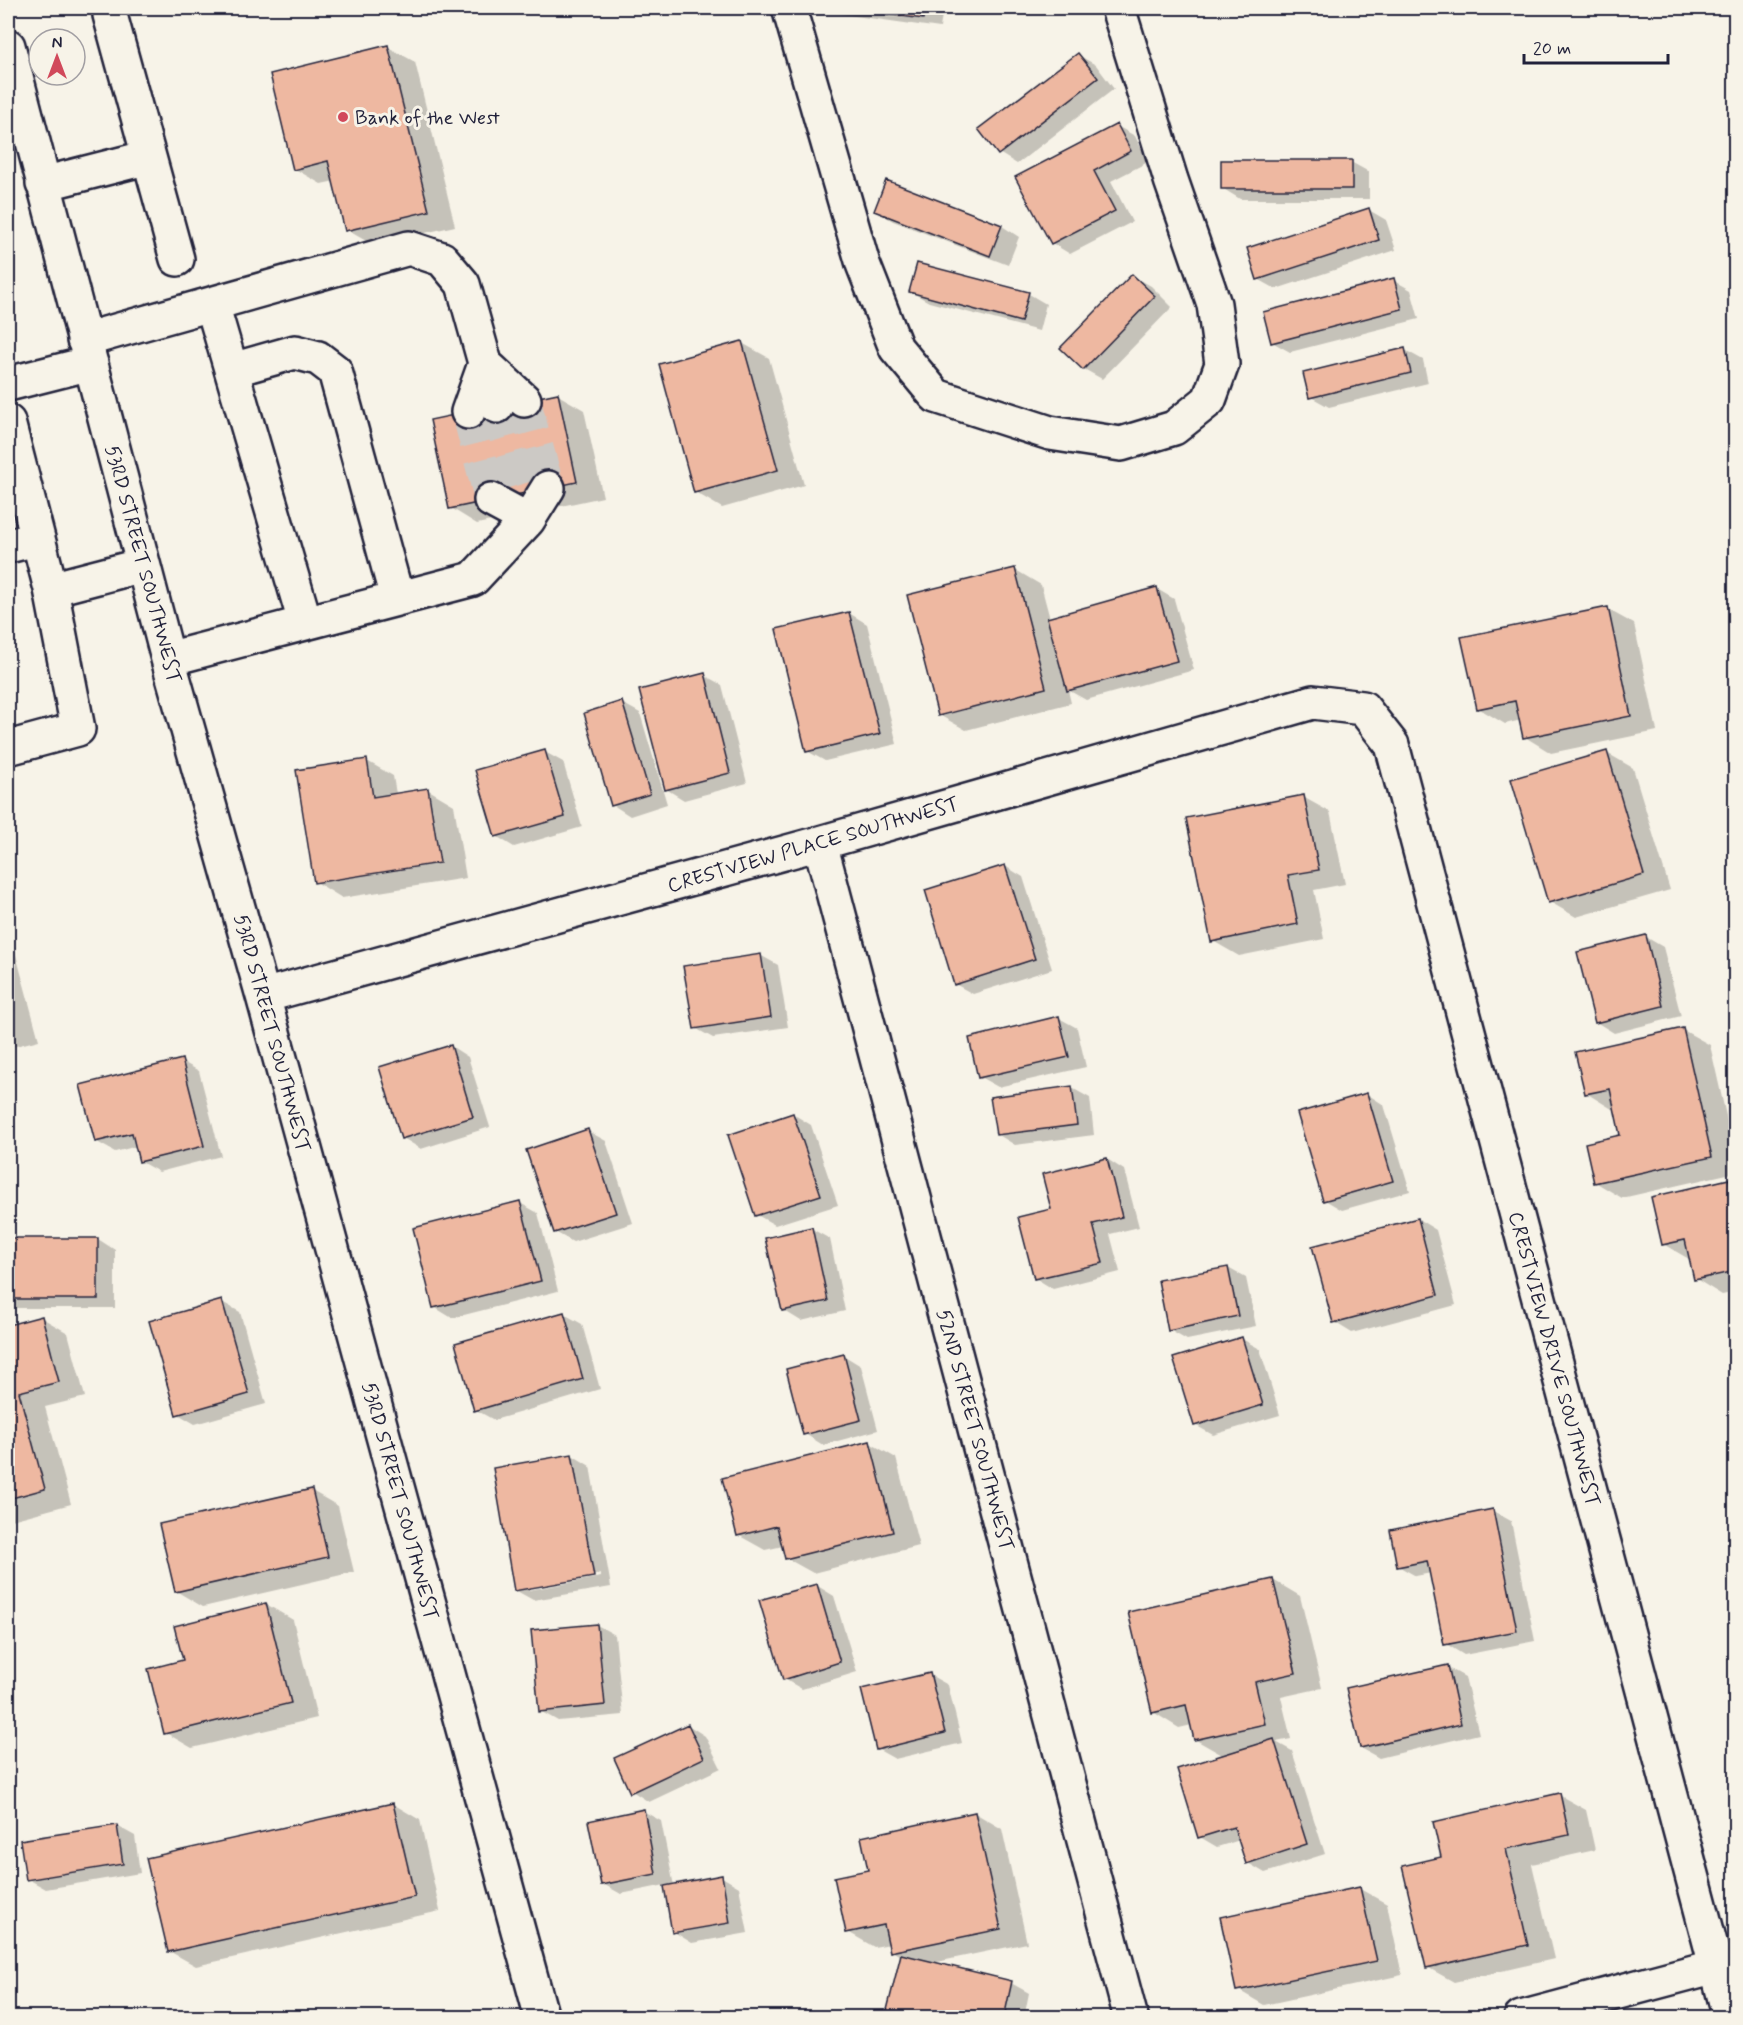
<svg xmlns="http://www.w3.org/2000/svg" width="1743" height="2025" font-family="Mynerve,sans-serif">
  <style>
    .shadow { fill: #0003; fill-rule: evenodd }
    .building { fill: #eeb8a1; stroke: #22223b; stroke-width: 1.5 }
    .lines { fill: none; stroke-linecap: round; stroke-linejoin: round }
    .minor-tunnel { stroke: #ccc9c5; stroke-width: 33; stroke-dasharray: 33 16; stroke-linecap: butt }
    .minor-casing { stroke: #22223b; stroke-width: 38 }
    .minor { stroke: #f7f3e8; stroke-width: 33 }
    .poi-dot { fill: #d1495b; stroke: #f7f3e8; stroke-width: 2 }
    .labels { text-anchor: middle; stroke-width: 6; stroke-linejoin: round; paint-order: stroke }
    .poi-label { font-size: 20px; fill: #22223b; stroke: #f7f3e8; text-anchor: start }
    .street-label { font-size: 20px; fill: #22223b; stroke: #f7f3e8 }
  </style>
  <rect width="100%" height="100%" fill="#f7f3e8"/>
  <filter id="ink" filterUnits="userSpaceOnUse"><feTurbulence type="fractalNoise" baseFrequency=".0167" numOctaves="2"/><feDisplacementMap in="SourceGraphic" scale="12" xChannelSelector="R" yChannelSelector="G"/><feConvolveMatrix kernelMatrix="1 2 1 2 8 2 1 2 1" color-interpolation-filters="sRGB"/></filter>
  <g filter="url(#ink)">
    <path class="shadow" d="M 829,8 L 943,8 L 940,28 L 841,14 Z
      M 388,47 L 415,62 L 455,226 L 373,245 L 347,230 L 335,181 L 321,184 L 295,169 Z
      M 1078,55 L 1096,65 L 1114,89 L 1017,164 L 999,153 Z
      M 1117,126 L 1135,136 L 1148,162 L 1111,181 L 1132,222 L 1070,254 L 1052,243 Z
      M 1351,162 L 1369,172 L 1369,199 L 1240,199 L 1222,188 Z
      M 887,182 L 1002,226 L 1019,237 L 1008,265 L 893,221 L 876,211 Z
      M 1369,210 L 1386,220 L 1396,250 L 1276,289 L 1258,279 Z
      M 918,265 L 1029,294 L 1046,304 L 1039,331 L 929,302 L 911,292 Z
      M 1133,276 L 1151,286 L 1172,307 L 1102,379 L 1084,369 Z
      M 1393,280 L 1411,290 L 1419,319 L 1290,352 L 1272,342 Z
      M 742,343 L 769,358 L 804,485 L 722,508 L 695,492 Z
      M 1405,350 L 1423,360 L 1428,383 L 1329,407 L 1311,397 Z
      M 558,395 L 584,410 L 603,497 L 477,524 L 451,508 Z
      M 1014,569 L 1041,585 L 1050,619 L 1157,589 L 1174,599 L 1194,670 L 1086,700 L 1068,690 L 1071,703 L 966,730 L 939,715 Z
      M 1607,609 L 1634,624 L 1657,731 L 1551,753 L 1525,737 L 1521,720 L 1505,724 L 1478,708 Z
      M 849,613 L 867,624 L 897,744 L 825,761 L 807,751 Z
      M 704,675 L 722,685 L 747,783 L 684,800 L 666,789 Z
      M 622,703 L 640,713 L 667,804 L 630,816 L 613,805 Z
      M 545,752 L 563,762 L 582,827 L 514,847 L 496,836 Z
      M 1607,753 L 1633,768 L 1670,890 L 1576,917 L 1550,902 Z
      M 367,761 L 393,776 L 396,794 L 427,789 L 454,805 L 466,878 L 342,898 L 316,882 Z
      M 1303,797 L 1330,812 L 1345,884 L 1314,890 L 1324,939 L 1239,956 L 1213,941 Z
      M 1005,866 L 1023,877 L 1052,969 L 973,994 L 955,984 Z
      M 8,925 L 39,1040 L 8,1048 Z
      M 1646,937 L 1663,947 L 1681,1016 L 1614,1033 L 1596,1022 Z
      M 760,955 L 778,965 L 788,1027 L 713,1038 L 695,1028 Z
      M 1059,1018 L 1077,1028 L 1086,1067 L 998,1087 L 980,1077 Z
      M 1683,1030 L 1710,1045 L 1736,1160 L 1736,1172 L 1622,1198 L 1595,1182 L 1622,1136 L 1615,1108 L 1612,1109 L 1586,1093 Z
      M 451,1046 L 468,1057 L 490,1127 L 421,1149 L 403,1138 Z
      M 181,1061 L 199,1071 L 221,1156 L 159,1172 L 141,1162 L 137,1146 L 115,1152 L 97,1142 Z
      M 1072,1088 L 1090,1098 L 1094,1135 L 1015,1145 L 997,1134 Z
      M 1367,1094 L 1384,1105 L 1410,1191 L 1342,1210 L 1325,1200 Z
      M 793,1114 L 811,1125 L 838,1205 L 775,1225 L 757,1215 Z
      M 588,1131 L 606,1141 L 633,1223 L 573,1242 L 555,1232 Z
      M 1107,1159 L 1124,1170 L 1139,1227 L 1110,1234 L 1120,1272 L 1053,1289 L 1035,1278 L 1053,1210 Z
      M 1729,1181 L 1736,1185 L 1736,1292 L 1722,1295 L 1696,1279 L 1689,1259 L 1663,1244 Z
      M 520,1203 L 538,1213 L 558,1291 L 452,1318 L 434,1307 Z
      M 1418,1219 L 1436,1230 L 1456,1305 L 1352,1333 L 1334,1322 Z
      M 812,1229 L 830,1239 L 845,1311 L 801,1321 L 783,1310 Z
      M 8,1239 L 98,1239 L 115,1250 L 115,1308 L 13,1308 L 8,1305 Z
      M 1228,1268 L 1246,1278 L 1256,1326 L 1187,1340 L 1169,1330 Z
      M 222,1302 L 240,1312 L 266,1404 L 195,1424 L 178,1414 Z
      M 564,1314 L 582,1324 L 600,1389 L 494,1420 L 476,1410 Z
      M 42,1318 L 68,1333 L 85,1397 L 45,1407 L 71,1504 L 8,1521 L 8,1327 Z
      M 1242,1339 L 1260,1349 L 1280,1415 L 1213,1435 L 1195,1425 Z
      M 843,1355 L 861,1366 L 878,1430 L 823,1445 L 805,1434 Z
      M 870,1443 L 896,1458 L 919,1546 L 813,1573 L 786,1558 L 783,1546 L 765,1550 L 738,1535 Z
      M 572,1455 L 590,1466 L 611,1587 L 533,1600 L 515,1590 ZM 601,1574 L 601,1577 L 529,1590 L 529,1587 Z
      M 312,1491 L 338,1506 L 354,1572 L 203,1607 L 176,1591 Z
      M 1493,1511 L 1511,1521 L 1535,1641 L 1464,1655 L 1446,1644 L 1431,1573 L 1416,1576 L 1398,1566 Z
      M 1273,1580 L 1300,1596 L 1322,1688 L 1281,1697 L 1291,1739 L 1276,1742 L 1292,1751 L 1325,1854 L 1265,1873 L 1248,1863 L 1240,1840 L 1217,1847 L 1200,1837 L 1224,1756 L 1196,1740 L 1192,1725 L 1179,1728 L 1153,1712 Z
      M 816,1585 L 834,1596 L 857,1672 L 802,1689 L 784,1679 Z
      M 266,1604 L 293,1620 L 317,1718 L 192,1748 L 166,1733 L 185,1662 Z
      M 597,1625 L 615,1635 L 623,1715 L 558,1721 L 540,1711 L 533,1631 Z
      M 1447,1667 L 1465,1677 L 1479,1734 L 1379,1758 L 1361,1748 Z
      M 930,1675 L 948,1685 L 962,1743 L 895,1759 L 877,1749 Z
      M 688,1725 L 705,1736 L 721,1768 L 649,1802 L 632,1791 Z
      M 1559,1795 L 1586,1810 L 1595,1850 L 1532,1864 L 1554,1959 L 1454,1982 L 1427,1967 L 1443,1858 Z
      M 393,1804 L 420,1820 L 440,1911 L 196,1966 L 169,1951 Z
      M 643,1811 L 661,1821 L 674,1886 L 722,1877 L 739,1887 L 748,1933 L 692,1943 L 674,1932 L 665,1885 L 621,1894 L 603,1884 Z
      M 975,1813 L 1002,1829 L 1027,1943 L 932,1963 L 1011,1983 L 1029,1993 L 1024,2018 L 887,2018 L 902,1957 L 892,1951 L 890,1944 L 874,1947 L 848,1932 L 870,1871 Z
      M 117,1826 L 135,1836 L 140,1873 L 46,1889 L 28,1879 Z
      M 1360,1889 L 1387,1904 L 1402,1975 L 1264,2005 L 1238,1990 Z"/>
    <path class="building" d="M 840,8 L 924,8 L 923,19 Z
      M 388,45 L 429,211 L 345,231 L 328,161 L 293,170 L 270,74 Z
      M 1078,53 L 1098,78 L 998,155 L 978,129 Z
      M 1117,124 L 1131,151 L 1094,171 L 1115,211 L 1051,244 L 1015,177 Z
      M 1221,160 L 1352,160 L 1352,189 L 1221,189 Z
      M 886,180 L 1002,225 L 990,256 L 874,211 Z
      M 1369,208 L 1379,240 L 1257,280 L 1247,248 Z
      M 917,263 L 1029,292 L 1021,322 L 909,292 Z
      M 1132,274 L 1155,296 L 1083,370 L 1060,348 Z
      M 1394,278 L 1402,309 L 1271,343 L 1263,312 Z
      M 742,341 L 778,470 L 694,493 L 659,364 Z
      M 1405,348 L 1411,373 L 1309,398 L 1303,373 Z
      M 558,393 L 577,482 L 449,509 L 430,420 Z
      M 1015,568 L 1046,688 L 938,716 L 907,595 Z
      M 1157,587 L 1177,661 L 1067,691 L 1047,618 Z
      M 1608,607 L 1631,716 L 1523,738 L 1515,701 L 1477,709 L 1461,637 Z
      M 849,612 L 880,734 L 806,752 L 776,629 Z
      M 705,673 L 730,773 L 665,790 L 639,690 Z
      M 622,701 L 650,794 L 611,806 L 584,713 Z
      M 545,750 L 565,817 L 495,837 L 475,770 Z
      M 1607,751 L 1644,875 L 1548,903 L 1511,779 Z
      M 367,759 L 373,797 L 428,788 L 440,863 L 314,883 L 296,770 Z
      M 1304,795 L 1319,870 L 1288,875 L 1298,924 L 1211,942 L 1186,818 Z
      M 1005,865 L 1035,959 L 954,985 L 925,890 Z
      M 1646,935 L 1663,1006 L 1595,1023 L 1577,952 Z
      M 761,954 L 771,1017 L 694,1029 L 683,966 Z
      M 1059,1016 L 1069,1057 L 978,1078 L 969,1038 Z
      M 1683,1028 L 1712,1157 L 1594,1183 L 1585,1143 L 1620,1135 L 1610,1089 L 1585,1094 L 1575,1052 Z
      M 451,1045 L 473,1117 L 401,1139 L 379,1067 Z
      M 182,1059 L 204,1146 L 139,1162 L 132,1133 L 95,1142 L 80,1085 Z
      M 1072,1086 L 1077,1125 L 996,1135 L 990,1097 Z
      M 1367,1093 L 1393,1181 L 1323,1201 L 1297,1113 Z
      M 793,1113 L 821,1195 L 755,1216 L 728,1135 Z
      M 588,1129 L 616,1213 L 554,1233 L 526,1150 Z
      M 1107,1158 L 1122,1217 L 1093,1224 L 1103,1263 L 1034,1279 L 1018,1217 L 1051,1209 L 1042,1174 Z
      M 1729,1179 L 1736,1204 L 1736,1271 L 1694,1280 L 1685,1240 L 1662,1245 L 1651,1197 Z
      M 520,1201 L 541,1281 L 433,1308 L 413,1228 Z
      M 1418,1218 L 1438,1295 L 1333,1323 L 1312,1246 Z
      M 812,1227 L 828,1301 L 782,1311 L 765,1238 Z
      M 8,1238 L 98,1238 L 98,1299 L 8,1299 Z
      M 1228,1267 L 1238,1316 L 1168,1331 L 1158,1280 Z
      M 222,1300 L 249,1394 L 176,1415 L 149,1321 Z
      M 564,1312 L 583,1379 L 474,1411 L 455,1343 Z
      M 42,1316 L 59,1382 L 19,1392 L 45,1489 L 8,1499 L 8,1325 Z
      M 1242,1337 L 1263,1405 L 1194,1426 L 1173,1358 Z
      M 844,1354 L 861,1420 L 803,1435 L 786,1369 Z
      M 870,1441 L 893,1532 L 785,1559 L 777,1526 L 737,1536 L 722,1478 Z
      M 572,1454 L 594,1577 L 514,1591 L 493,1468 Z
      M 312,1489 L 328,1557 L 175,1592 L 159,1524 Z
      M 1493,1509 L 1517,1631 L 1444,1645 L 1427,1561 L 1397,1567 L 1390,1530 Z
      M 1273,1579 L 1296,1673 L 1255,1682 L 1265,1724 L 1194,1740 L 1186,1705 L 1152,1713 L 1128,1612 Z
      M 817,1584 L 840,1662 L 783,1680 L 759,1600 Z
      M 266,1603 L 291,1703 L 164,1734 L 148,1669 L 183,1660 L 174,1626 Z
      M 597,1624 L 605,1705 L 539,1712 L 531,1630 Z
      M 1448,1665 L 1461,1724 L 1360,1748 L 1346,1688 Z
      M 930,1673 L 945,1733 L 876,1750 L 861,1689 Z
      M 688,1724 L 704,1758 L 630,1793 L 614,1758 Z
      M 1274,1739 L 1307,1844 L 1246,1864 L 1234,1827 L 1198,1838 L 1177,1769 Z
      M 1560,1793 L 1569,1835 L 1506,1849 L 1528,1945 L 1426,1968 L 1402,1866 L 1441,1857 L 1433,1822 Z
      M 393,1803 L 415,1897 L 168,1952 L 146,1858 Z
      M 644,1809 L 656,1874 L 601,1885 L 588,1821 Z
      M 975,1812 L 1001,1929 L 890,1952 L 884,1925 L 846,1933 L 834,1877 L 868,1870 L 861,1837 Z
      M 117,1825 L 123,1864 L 26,1880 L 20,1840 Z
      M 722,1875 L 730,1923 L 672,1933 L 664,1886 Z
      M 1360,1887 L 1377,1961 L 1236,1991 L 1220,1917 Z
      M 901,1954 L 1012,1981 L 1004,2018 L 885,2018 Z"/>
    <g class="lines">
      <path class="minor-tunnel" d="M 524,400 L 548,488
        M 497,406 L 522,494
        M 468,412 L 491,500"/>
      <defs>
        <path id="minor" d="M 789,8 L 863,264 L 896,348 L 936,396 L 1050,433 L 1121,444 L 1174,428 L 1209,400 L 1222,364 L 1214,304 L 1171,180 L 1118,8
          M 8,46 L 168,659 L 263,996 L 542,2018
          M 149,157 L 177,259
          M 43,184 L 149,157 L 110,15
          M 212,304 L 305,622
          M 84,340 L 409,248 L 442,259 L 463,284 L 497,406
          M 485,364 L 524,400
          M 232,370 L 295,352 L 318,358 L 335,371 L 397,598
          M 8,384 L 91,363
          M 468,412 L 485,364
          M 8,422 L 51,589
          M 491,500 L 528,520
          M 8,546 L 36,539
          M 168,659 L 473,579 L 528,520 L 548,488
          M 8,748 L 78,729 L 51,589 L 143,565
          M 820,843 L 1131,2018
          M 263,996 L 820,843 L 1313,702 L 1363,708 L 1392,745 L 1730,2018
          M 1521,2018 L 1716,1966"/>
      </defs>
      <use href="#minor" class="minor-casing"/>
      <use href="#minor" class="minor"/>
    </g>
  </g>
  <circle class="poi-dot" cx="343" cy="117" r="6"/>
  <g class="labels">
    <g class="poi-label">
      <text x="355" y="124">Bank of the West</text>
    </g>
    <g class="street-label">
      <text transform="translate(144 564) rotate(75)" y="7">53RD STREET SOUTHWEST</text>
      <text transform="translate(813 844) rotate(-16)" y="7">CRESTVIEW PLACE SOUTHWEST</text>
      <text transform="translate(273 1033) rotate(75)" y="7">53RD STREET SOUTHWEST</text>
      <text transform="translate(1555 1359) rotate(75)" y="7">CRESTVIEW DRIVE SOUTHWEST</text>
      <text transform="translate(976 1430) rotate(75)" y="7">52ND STREET SOUTHWEST</text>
      <text transform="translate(401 1501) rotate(75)" y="7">53RD STREET SOUTHWEST</text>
    </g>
  </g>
  <rect width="1743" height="2025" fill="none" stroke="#f7f3e8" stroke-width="30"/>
  <rect x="15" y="15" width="1713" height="1995" fill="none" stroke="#22223b" stroke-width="2" filter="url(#ink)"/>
  <g transform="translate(57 57)"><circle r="28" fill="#f7f3e8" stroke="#a29fa3" stroke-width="1.5"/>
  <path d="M0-4.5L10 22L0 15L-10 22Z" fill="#d1495b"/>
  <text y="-9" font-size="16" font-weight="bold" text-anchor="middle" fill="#22223b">N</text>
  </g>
  <path d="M1524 54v9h144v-9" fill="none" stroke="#22223b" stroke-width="3"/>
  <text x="1533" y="54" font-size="18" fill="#22223b" stroke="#f7f3e8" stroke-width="4.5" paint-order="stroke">20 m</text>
</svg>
